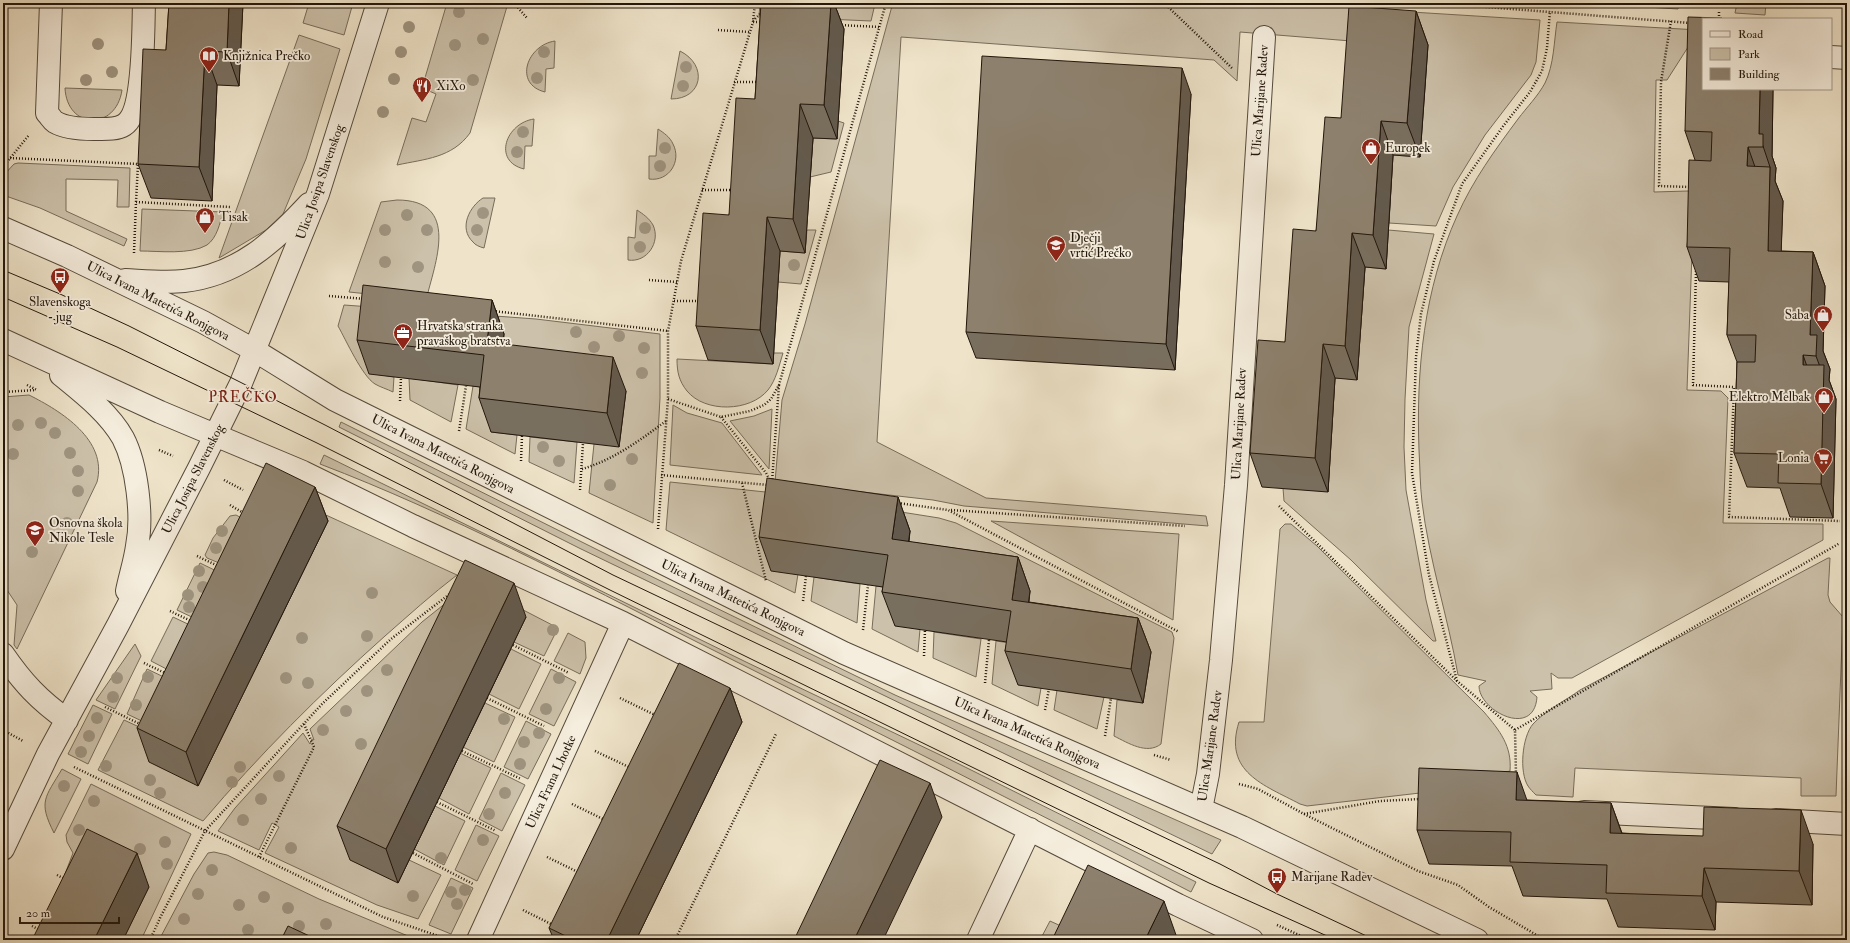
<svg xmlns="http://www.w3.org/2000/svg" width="1850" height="943" font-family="'IM FELL Double Pica',serif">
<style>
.green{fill:#ccc1aa;stroke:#776c5a}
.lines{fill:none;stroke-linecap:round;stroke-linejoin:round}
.minor-casing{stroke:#554a3b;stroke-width:24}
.path{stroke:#22160b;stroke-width:2.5;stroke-dasharray:1 2;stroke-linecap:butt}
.minor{stroke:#f5eddd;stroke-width:22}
.tram{stroke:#22160b;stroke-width:1}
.tree{fill:#9f9480}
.wall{fill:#796f5f;stroke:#22160b}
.shaded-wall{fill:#635a4d;stroke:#22160b}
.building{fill:#8d816e;stroke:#22160b}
.labels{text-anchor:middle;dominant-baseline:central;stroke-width:3.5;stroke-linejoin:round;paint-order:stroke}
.poi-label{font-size:13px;fill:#22160b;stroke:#f5eddd;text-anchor:start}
.street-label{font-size:13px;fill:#22160b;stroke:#f5eddd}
.quarter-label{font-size:15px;letter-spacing:1px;fill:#7a1f14;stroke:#f5eddd}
</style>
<rect width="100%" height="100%" fill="#efe4ca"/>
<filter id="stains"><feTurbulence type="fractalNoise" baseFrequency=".005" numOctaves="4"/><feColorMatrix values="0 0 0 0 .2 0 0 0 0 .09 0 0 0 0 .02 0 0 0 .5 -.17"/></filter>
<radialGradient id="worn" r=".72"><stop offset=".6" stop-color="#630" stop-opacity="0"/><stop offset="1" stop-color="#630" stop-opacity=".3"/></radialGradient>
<path class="green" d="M309,3H353L344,35L303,23Z
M447,3H508L470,133C452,158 425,159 397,165L412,118L426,122L436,94L422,88Z
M760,3H1353L1351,41L1240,32L1237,81L1214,60L901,37L877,442L986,498L1206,516L1208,526L964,506L933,500L775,482L782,400L805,324L892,6L875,4L871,21L759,16Z
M1585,3H1679L1678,9Z
M1758,3H1766L1765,15L1735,13L1736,8L1743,4Z
M1363,9L1540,20L1536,62L1531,75L1485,135L1453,187L1436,226L1389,223L1393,155L1420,157Z
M1557,22L1699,30L1667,80H1656V83L1654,192L1688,191L1694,198L1687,390L1721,391L1728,398L1723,523L1823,524V540L1572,678H1558L1551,673L1552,689L1530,691L1537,697C1534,739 1479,711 1479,686L1486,681L1458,675C1448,617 1429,560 1422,502C1420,485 1420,467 1419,450C1416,370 1424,289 1457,216C1473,180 1495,150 1518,119C1527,107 1538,96 1545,83C1554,65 1554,41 1557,22Z
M299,35L340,49L306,159L283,214L266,230L219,258Z
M555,41L554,68L546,69L545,92C513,84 527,45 555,41Z
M680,51C708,65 703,99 671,99Z
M65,88L122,90C116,131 67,130 65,88Z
M534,119L532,146H525L524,169C492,161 506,123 534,119Z
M838,121L844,123L831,172L810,177L813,138L836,139Z
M658,129C664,133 670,137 673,144C682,161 669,182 649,179V156H656Z
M18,163L130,168L129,207H117L118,180L66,179V211L127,239L124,246L40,208L3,195V176L14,164Z
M483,198H495L484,248C480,247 475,245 473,242C458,228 470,206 483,198Z
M397,200C461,200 435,263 426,300L349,292L381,202Z
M142,209L223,212C220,223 217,238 207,245C190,255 159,251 140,251Z
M637,210C643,214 649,218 653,225C661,242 647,263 628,260V237L635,238Z
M807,230H816L801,284L778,282L780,251L805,253Z
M1388,230L1434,234L1409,327L1405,399L1404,447L1406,490L1426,600L1436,641H1433L1351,560L1284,501L1283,488L1328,491L1335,378L1357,379L1365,267L1386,269Z
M344,305L536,319L660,334V398L653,523L589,493L594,444L626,391L369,373L394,377L393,392C387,389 380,387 375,384C362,376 346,340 338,326Z
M773,353H783C779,366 776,380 768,390C750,412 705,413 687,391C679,381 677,372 677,359L773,364Z
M409,378L458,385L451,422L410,400Z
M473,386L496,389L491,432L517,435L515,454L466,429Z
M29,395C61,411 108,440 97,482L17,649L14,645L17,605L3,584V397Z
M673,405L687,413L722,423L762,475L670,465Z
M772,409L769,469L730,421L754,416Z
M341,422L628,565L895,695L1221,840L1212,854L579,548L339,427Z
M530,437L577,442L574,483L529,462Z
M324,455L746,662L959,764L1196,882L1191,892C1028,808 863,725 699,643C574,580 451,514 320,464Z
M670,482L794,495L939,518L956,523L1172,632L1174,638L1161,744C1147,755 1128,743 1114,736L1117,700L1143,703L1024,634L1030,591L904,573L910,531L771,570L798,574L795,593L666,530Z
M280,494L457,575C432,594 409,615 385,636C320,694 259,755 203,821L98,770L124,720L161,737Z
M236,515L262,529L241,572L207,558L205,555L213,538L230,516Z
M991,521L1179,534L1173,620Z
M1285,524H1291L1317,546L1484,712C1500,731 1512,746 1510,771L1420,793L1307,806L1300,804C1264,785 1223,772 1239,722H1264L1280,529Z
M1828,558H1830L1828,595L1830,602L1843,617L1836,796H1801V778L1575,768L1573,797L1536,795C1533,792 1530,789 1528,786C1519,772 1522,737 1533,724C1546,710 1565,701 1580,690Z
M200,563L237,581L215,628L177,610Z
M814,577L860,584L857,623L811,601Z
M475,585L558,628L544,656L514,642L409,860L441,875L418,919L377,905L265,853L279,827L272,823L259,850L218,831L235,808L303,733L310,744L312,739L314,740L310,729L422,622L462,590Z
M876,586L900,589L920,629L918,652L872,629Z
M173,617L211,635L180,676L151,661Z
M934,632L981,639L976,677L933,658Z
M568,633L585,642L586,658L580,674L554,661Z
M996,641L1024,645L1041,688L1038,706L992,684Z
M135,644L141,656L115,709L96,700Z
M511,649L541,664L519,709L489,694Z
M147,669L185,687L163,731L127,714Z
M551,669L576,682L554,726L529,714Z
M1057,690L1104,697L1097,729L1054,710Z
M485,703L515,717L494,762L463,747Z
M93,705L112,714L88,764L68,754Z
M526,721L551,734L528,779L504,767Z
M460,753L491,768L469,814L439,798Z
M62,769L81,779L54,833C38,801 45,798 62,769Z
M501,773L525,785L502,831L479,819Z
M91,784L191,834L141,940H123L149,887L87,886L65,874L73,853L67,842L66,835Z
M435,806L465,821L444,865L414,849Z
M476,825L499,836L477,881L455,870Z
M214,852L227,855L319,899L408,936L406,940H159L194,874L208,853Z
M451,878L473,888L451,934L429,925Z
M1050,921L1074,932L1069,940H1040Z"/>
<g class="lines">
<defs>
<path id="minor" d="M51,3L47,113C50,116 52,120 55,122C65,128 83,129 94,129C104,129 116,130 124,125C145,113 143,27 144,3
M1831,57L1847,58
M3,228L67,256L203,322L254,350L335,400L844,653L1242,827L1477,940
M125,280C145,281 165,283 184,281C238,275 274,242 309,204
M3,340L160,412L303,472L413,526L623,623L1178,905L1252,940
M61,375C83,393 109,413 123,438C137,465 143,516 137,546C135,561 130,576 127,591
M3,654C23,683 39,700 67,720
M1201,809L1208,774L1221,660L1236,485L1264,37
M1584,812L1734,819
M1776,820L1847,824
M3,849L48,754L118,625L199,468L241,383L318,194L378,3
M478,940L623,623
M978,940L1030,829"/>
</defs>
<use href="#minor" class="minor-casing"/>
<path class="path" d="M514,3L527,18
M1164,3L1233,69
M1435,3L1690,23
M1357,10V3
M1719,19V11
M753,21L762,12
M1671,21L1661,82L1659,186L1690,187
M753,22H762
M839,25L880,27
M718,30L749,32
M734,82H758
M10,158L138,164L136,202
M3,167L29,135
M702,190H734
M134,253L136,202L230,207
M1696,271L1693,385L1734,387L1729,517L1840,521
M649,280L677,282
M329,296L365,299
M674,301H699
M493,311L668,331
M27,385L37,390
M3,392L36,390
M668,399L721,417L750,411L764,405L771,399L779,385L886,3
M400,401L401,377
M721,417L766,473L770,481
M459,431L466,386
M159,450L173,456
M521,461L522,436
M582,469C613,460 639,441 666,421
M661,475L768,485
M224,480L243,490
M772,482L779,385
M742,483L766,581
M580,490L583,443
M898,503L948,510L1179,632
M230,505L245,514
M1279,506L1457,681L1515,730L1516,774
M951,510L1185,526
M658,529L668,399V331L681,261L753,22L755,3
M197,556L218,566
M803,601L806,576
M170,611L191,621
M863,630L868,585
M513,645L569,673
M924,656L925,630
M144,663L167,674
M1457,681L1429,575L1412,473L1416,357L1421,314L1434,261L1462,184L1504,125L1530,92L1542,71L1547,48L1550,11
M985,683L989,640
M487,698L544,726
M620,698L655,715
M105,707L142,725
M1045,710L1049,689
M3,730L23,741
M1515,730L1840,543
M1105,736L1111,698
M462,751L521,779
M595,751L631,768
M1154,755L1171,760
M74,767L383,917L450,940
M1239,784L1258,789L1304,814L1418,871L1458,885L1489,907L1545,940
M437,802L496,831
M572,804L605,820
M1304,814L1380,801L1420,799
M413,853L473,884
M259,857L314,747L304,724
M547,857L580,873
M57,875L65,879
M523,910L553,925
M1277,925L1310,940
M32,926L40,930
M150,940L160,918L205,831L322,704L391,639L451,593
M675,940L776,734"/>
<use href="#minor" class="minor"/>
<path class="tram" d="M3,270L60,294L129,326L325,425L613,575L1220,864L1277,894L1375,940
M3,297L117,347L317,443L610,590L1209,883L1336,940"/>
</g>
<g class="tree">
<circle cx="459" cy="12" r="6"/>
<circle cx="409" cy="27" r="6"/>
<circle cx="483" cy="39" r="6"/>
<circle cx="98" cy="44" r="6"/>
<circle cx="455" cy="45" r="6"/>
<circle cx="401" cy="52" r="6"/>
<circle cx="544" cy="52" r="6"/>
<circle cx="686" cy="67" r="6"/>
<circle cx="112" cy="72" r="6"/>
<circle cx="537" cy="78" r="6"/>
<circle cx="394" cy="79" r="6"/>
<circle cx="86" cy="80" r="6"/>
<circle cx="473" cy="80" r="6"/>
<circle cx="683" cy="86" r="6"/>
<circle cx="383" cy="112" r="6"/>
<circle cx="523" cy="132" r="6"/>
<circle cx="665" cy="148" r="6"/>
<circle cx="517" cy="152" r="6"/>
<circle cx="660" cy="166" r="6"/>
<circle cx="483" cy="213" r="6"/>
<circle cx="407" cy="215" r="6"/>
<circle cx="645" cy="228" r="6"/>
<circle cx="385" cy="230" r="6"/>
<circle cx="427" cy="230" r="6"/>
<circle cx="477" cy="230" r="6"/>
<circle cx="640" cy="247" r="6"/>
<circle cx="385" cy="262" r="6"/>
<circle cx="794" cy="265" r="6"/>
<circle cx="418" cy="267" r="6"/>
<circle cx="576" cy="332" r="6"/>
<circle cx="619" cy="336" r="6"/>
<circle cx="594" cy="347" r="6"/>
<circle cx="644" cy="348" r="6"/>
<circle cx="642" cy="373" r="6"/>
<circle cx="41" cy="423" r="6"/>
<circle cx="18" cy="425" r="6"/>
<circle cx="55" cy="433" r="6"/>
<circle cx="543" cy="447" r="6"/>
<circle cx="70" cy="453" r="6"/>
<circle cx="13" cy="454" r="6"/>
<circle cx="632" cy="459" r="6"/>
<circle cx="559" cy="461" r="6"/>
<circle cx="78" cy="471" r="6"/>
<circle cx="610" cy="485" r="6"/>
<circle cx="78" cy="491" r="6"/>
<circle cx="67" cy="523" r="6"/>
<circle cx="222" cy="531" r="6"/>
<circle cx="216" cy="548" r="6"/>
<circle cx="32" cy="552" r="6"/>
<circle cx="199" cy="571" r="6"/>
<circle cx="203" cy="587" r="6"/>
<circle cx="372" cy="593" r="6"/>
<circle cx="188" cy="595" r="6"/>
<circle cx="189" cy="607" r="6"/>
<circle cx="553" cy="630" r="6"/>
<circle cx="367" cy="636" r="6"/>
<circle cx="302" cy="638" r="6"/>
<circle cx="387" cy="670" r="6"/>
<circle cx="148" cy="677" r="6"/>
<circle cx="117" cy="678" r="6"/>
<circle cx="286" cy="678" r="6"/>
<circle cx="559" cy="678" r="6"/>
<circle cx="308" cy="683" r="6"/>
<circle cx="367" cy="691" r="6"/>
<circle cx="113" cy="697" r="6"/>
<circle cx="136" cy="705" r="6"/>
<circle cx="546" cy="709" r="6"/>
<circle cx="346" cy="711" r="6"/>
<circle cx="97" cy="718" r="6"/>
<circle cx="504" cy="719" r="6"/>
<circle cx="323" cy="730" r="6"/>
<circle cx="539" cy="733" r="6"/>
<circle cx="89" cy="736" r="6"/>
<circle cx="524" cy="742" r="6"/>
<circle cx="361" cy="744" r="6"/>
<circle cx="81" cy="752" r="6"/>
<circle cx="520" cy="764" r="6"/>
<circle cx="106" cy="766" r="6"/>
<circle cx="240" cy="767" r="6"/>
<circle cx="279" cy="776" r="6"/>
<circle cx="150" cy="780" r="6"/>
<circle cx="232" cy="782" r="6"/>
<circle cx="64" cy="786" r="6"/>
<circle cx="160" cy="793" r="6"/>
<circle cx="505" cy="793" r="6"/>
<circle cx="261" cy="799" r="6"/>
<circle cx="94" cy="801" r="6"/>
<circle cx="489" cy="814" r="6"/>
<circle cx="243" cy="820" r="6"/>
<circle cx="79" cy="830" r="6"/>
<circle cx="483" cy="840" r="6"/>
<circle cx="165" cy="842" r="6"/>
<circle cx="291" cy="848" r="6"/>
<circle cx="140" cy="849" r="6"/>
<circle cx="441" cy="858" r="6"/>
<circle cx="167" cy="864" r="6"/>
<circle cx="212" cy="870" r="6"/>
<circle cx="465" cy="890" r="6"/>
<circle cx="451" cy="892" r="6"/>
<circle cx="198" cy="894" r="6"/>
<circle cx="413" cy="896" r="6"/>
<circle cx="264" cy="897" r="6"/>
<circle cx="457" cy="904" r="6"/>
<circle cx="239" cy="905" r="6"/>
<circle cx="288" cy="908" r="6"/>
<circle cx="184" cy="919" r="6"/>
<circle cx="326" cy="924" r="6"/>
<circle cx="299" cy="926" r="6"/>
<circle cx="248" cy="930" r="6"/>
</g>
<path class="wall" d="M169,3H243L239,86L217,85L212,201L151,198L138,164L166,50Z
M761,3H834L844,29L837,139L813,138L805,253L780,251L773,364L708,360L696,326L729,215L755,99Z
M1416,11L1428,45L1420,157L1393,155L1386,269L1365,267L1357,380L1335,378L1328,492L1262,487L1250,453L1285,342L1316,231L1341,118Z
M1703,89H1773L1772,156L1776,168L1775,181L1783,201L1781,251L1813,252L1825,286L1823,351L1830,369L1829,380L1836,399L1833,518L1790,517L1780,488L1747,487L1734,453L1737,362L1727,335L1729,282L1699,281L1687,247L1695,160L1685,131Z
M1191,94L1175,370L976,358L966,332Z
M492,300L504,334L503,344L626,391L619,447L491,432L479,398L480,387L369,374L357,340Z
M315,487L328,521L198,786L149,762L137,728Z
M898,497L910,531L909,542L1018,557L1030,591L1029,602L1138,618L1151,652L1143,703L1018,685L1005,651L1007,642L895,626L882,592L883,587L771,571L759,537Z
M526,617L398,883L350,860L337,826Z
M730,688L742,722L636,940H554L549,928Z
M1527,800L1611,803L1622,833L1813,844L1812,905L1716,902L1715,930L1618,927L1607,899L1523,896L1512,866L1429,864L1417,830Z"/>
<path class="shaded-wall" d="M229,3H243L239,86L227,52Z
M831,3H834L844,29L837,139L824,105Z
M1416,11L1428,45L1420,157L1407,123Z
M205,51L217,85L212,201L199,167Z
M1182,68L1191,94L1175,370L1166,344Z
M1760,89H1773L1772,156L1776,168L1775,181L1783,201L1780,285L1768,251L1770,167L1759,134Z
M800,104L813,138L805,253L793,219Z
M1381,121L1393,155L1386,269L1373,235Z
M1748,147L1760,181L1747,166Z
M767,217L780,251L773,364L760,330Z
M1352,233L1365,267L1357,380L1345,346Z
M1813,252L1825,286L1823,351L1830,369L1829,380L1836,399L1833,518L1821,484L1823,375L1816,356L1810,335Z
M492,300L504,334L499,376L487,342Z
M1323,344L1335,378L1328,492L1315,458Z
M1803,355L1815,389L1803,365Z
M613,357L626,391L619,447L607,413Z
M315,487L328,521L198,786L186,752Z
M898,497L910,531L904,573L892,539Z
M1018,557L1030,591L1024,634L1012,600Z
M514,583L526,617L398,883L386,849Z
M1138,618L1151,652L1143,703L1131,669Z
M730,688L742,722L636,940H607Z
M1517,772L1529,806L1516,800Z
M930,783L942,817L883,940H854Z
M1611,803L1623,837L1610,833Z
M1801,810L1813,844L1812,905L1799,871Z
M137,853L149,887L123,940H94Z
M1704,868L1716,902L1715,930L1702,896Z
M1164,901L1176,935L1174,940H1145Z"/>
<path class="building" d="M169,3H229L227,52L205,51L199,167L138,164L143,49L166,50Z
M761,3H831L824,105L800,104L793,219L767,217L760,330L696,326L703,213L729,215L736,98L755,99Z
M1349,6L1416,11L1407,123L1381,121L1373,235L1352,233L1345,346L1323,344L1315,458L1250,453L1258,340L1285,342L1293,229L1316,231L1325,117L1341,118Z
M1688,17L1722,18V19H1703V89H1760L1759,134H1763V147H1748L1747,166L1770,167L1768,251L1813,252L1810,335H1817L1816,356L1803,355V365H1824L1821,484L1778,483L1779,454L1734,453L1737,362H1755L1756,335H1727L1730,248L1687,247L1689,160L1711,161L1712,132L1685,131Z
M982,56L1182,68L1166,344L966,332Z
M363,285L492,300L487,342L613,357L607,413L479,398L484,355L357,340Z
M266,463L315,487L186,752L137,728Z
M767,478L898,497L892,539L1018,557L1012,600L1138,618L1131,669L1005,651L1011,611L882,592L888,555L759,537Z
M465,560L514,583L386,849L337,826Z
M679,663L730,688L607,940H574L549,928Z
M880,760L930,783L854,940H794Z
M1419,768L1517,772L1516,800L1611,803L1610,833L1703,836L1704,807L1801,810L1799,871L1704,868L1702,896L1606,893L1607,865L1510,862L1511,832L1417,830Z
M87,829L137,853L94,940H32Z
M1088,865L1164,901L1145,940H1052Z
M288,926L318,940H281Z"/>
<defs>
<symbol id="library-pin" viewBox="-11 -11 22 30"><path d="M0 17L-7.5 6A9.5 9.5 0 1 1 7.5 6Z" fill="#8f2418" stroke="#f5eddd"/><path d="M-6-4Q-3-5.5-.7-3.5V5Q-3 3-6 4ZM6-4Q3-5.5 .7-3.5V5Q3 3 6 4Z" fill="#fff"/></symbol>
<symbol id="restaurant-pin" viewBox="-11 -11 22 30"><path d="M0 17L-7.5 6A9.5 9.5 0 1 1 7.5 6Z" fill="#8f2418" stroke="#f5eddd"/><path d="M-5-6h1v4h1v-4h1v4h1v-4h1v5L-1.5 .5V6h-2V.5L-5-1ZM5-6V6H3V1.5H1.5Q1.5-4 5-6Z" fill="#fff"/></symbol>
<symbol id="shop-pin" viewBox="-11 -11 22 30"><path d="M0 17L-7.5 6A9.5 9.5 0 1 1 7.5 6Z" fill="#8f2418" stroke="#f5eddd"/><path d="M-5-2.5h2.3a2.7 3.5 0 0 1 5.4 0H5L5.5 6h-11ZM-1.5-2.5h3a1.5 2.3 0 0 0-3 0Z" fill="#fff"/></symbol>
<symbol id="school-pin" viewBox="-11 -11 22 30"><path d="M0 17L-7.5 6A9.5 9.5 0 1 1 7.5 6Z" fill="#8f2418" stroke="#f5eddd"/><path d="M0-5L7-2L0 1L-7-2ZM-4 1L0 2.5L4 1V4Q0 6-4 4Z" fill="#fff"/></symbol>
<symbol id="bus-pin" viewBox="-11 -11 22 30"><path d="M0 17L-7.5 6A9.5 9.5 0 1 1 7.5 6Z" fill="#8f2418" stroke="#f5eddd"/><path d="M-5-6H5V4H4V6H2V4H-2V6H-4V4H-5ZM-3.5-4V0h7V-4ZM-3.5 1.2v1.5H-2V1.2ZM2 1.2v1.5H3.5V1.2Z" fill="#fff"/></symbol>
<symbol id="office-pin" viewBox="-11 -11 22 30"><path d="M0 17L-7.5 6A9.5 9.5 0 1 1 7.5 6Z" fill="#8f2418" stroke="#f5eddd"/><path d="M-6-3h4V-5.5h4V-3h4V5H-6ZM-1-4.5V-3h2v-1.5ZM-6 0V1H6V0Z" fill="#fff"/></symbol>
<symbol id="supermarket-pin" viewBox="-11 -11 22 30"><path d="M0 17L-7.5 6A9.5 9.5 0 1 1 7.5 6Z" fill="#8f2418" stroke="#f5eddd"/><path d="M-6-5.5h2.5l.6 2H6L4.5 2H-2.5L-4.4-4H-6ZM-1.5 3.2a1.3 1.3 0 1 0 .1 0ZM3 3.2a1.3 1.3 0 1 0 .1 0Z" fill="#fff"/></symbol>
</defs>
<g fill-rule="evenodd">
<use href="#library-pin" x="198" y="45" width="22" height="30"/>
<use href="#restaurant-pin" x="411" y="75" width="22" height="30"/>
<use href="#shop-pin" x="1360" y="137" width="22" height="30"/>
<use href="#shop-pin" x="194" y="206" width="22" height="30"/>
<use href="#school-pin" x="1045" y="234" width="22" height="30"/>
<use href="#bus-pin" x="49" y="266" width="22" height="30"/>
<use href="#shop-pin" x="1812" y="304" width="22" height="30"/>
<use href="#office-pin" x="392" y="322" width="22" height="30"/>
<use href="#shop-pin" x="1813" y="386" width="22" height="30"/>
<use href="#supermarket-pin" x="1812" y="447" width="22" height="30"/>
<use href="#school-pin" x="24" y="519" width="22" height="30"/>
<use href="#bus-pin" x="1266" y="866" width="22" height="30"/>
</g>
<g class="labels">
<g class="poi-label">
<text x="223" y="56">Knjižnica Prečko</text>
<text x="436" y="86">XiXo</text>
<text x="1385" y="148">Europek</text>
<text x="219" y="217">Tisak</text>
<text x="1070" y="238">Dječji<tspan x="1070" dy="15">vrtić Prečko</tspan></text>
<text x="60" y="302" text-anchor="middle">Slavenskoga<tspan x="60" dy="15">- jug</tspan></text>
<text x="1809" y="315" text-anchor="end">Saba</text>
<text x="417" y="326">Hrvatska stranka<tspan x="417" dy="15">pravaškog bratstva</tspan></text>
<text x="1810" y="397" text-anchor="end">Elektro Melbak</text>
<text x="1809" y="458" text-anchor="end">Lonia</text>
<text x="49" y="523">Osnovna škola<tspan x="49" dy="15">Nikole Tesle</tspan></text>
<text x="1291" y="877">Marijane Radev</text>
</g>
<g class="street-label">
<text transform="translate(1260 101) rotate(-86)">Ulica Marijane Radev</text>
<text transform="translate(320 182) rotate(-71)">Ulica Josipa Slavenskog</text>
<text transform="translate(158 301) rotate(27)">Ulica Ivana Matetića Ronjgova</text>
<text transform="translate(1239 424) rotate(-87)">Ulica Marijane Radev</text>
<text transform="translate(443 454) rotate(27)">Ulica Ivana Matetića Ronjgova</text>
<text transform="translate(193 479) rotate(-63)">Ulica Josipa Slavenskog</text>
<text transform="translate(733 598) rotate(26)">Ulica Ivana Matetića Ronjgova</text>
<text transform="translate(1027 733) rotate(24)">Ulica Ivana Matetića Ronjgova</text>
<text transform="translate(1210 746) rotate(-82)">Ulica Marijane Radev</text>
<text transform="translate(551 782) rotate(-65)">Ulica Frana Lhotke</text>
</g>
<g class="quarter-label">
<text x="243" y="397">PREČKO</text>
</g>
</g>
<rect width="1850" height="943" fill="none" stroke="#efe4ca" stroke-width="16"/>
<rect x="4" y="4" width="1842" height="935" fill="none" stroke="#22160b" stroke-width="2"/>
<rect x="8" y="8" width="1834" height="927" fill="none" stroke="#22160b"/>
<rect x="1702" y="18" width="130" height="72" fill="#f5eddd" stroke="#a19789"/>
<rect x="1710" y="31" width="20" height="6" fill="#f5eddd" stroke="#a19789"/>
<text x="1738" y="38" font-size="12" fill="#22160b">Road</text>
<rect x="1710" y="48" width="20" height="12" fill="#ccc1aa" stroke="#a19789"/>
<text x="1738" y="58" font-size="12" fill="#22160b">Park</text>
<rect x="1710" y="68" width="20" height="12" fill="#8d816e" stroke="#a19789"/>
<text x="1738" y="78" font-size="12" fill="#22160b">Building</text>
<path d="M20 917v6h99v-6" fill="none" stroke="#22160b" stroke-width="2"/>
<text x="26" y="917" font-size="12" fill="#22160b" stroke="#f5eddd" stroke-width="3" paint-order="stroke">20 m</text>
<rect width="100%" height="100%" filter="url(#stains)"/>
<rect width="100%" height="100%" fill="url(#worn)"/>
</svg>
